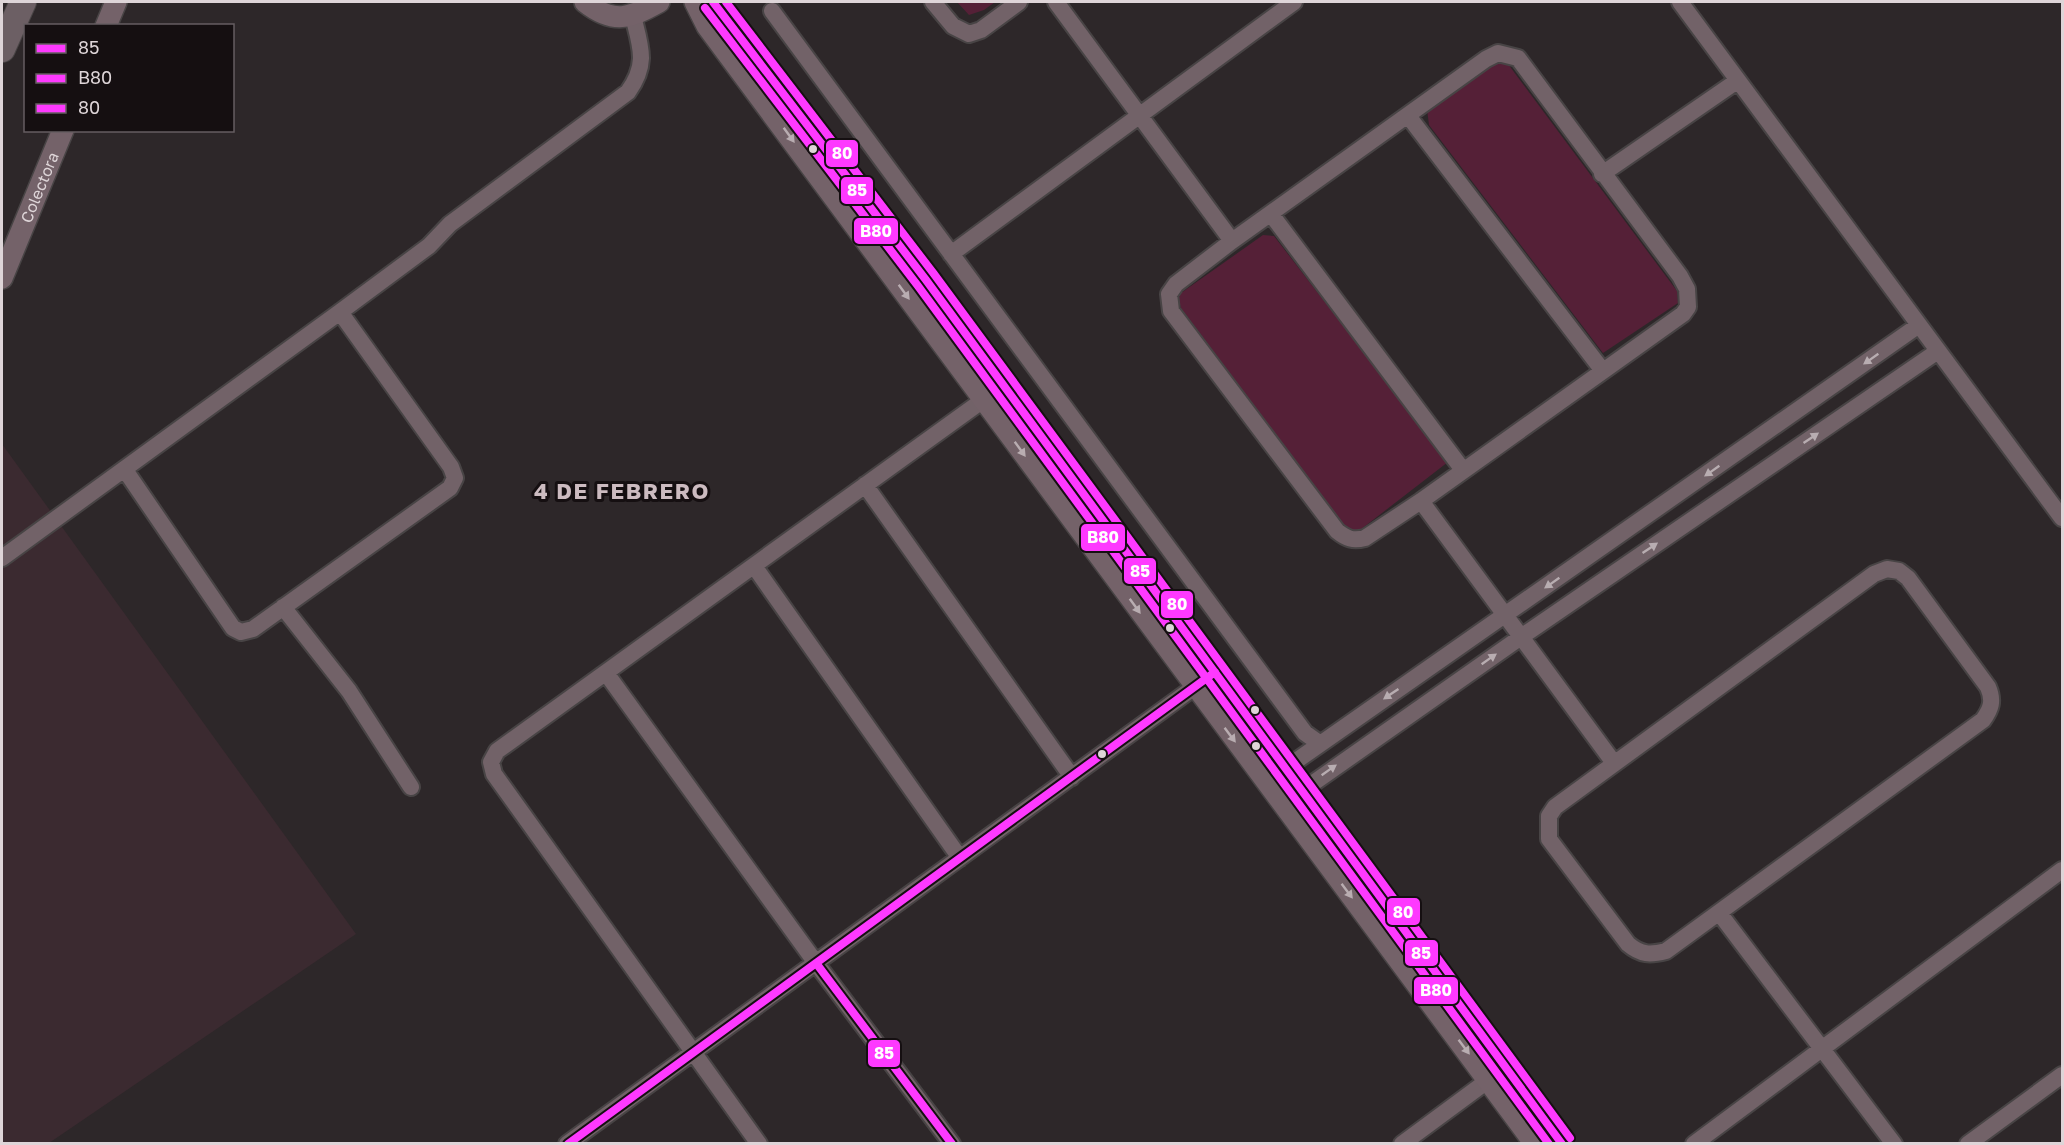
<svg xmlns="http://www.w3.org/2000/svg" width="2064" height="1145" font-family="'Golos Text',sans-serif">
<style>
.built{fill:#3b2a30}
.green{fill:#552037}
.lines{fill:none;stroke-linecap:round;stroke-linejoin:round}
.minor-casing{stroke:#484445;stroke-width:20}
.major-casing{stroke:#484445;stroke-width:24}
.highway-casing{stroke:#484445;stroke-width:28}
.minor{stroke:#726268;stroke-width:16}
.major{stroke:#746269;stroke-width:21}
.highway{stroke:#6c5f64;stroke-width:26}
.bus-1-casing{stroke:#150f11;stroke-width:12}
.bus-2-casing{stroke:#150f11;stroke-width:12}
.bus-3-casing{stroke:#150f11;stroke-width:12}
.bus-1{stroke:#fe39ff;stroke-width:8}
.bus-2{stroke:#fe39ff;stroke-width:8}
.bus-3{stroke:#fe39ff;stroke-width:8}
.oneway{fill:#b9adb1}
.oneway2{fill:#b8adb1}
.bus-dot{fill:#ded5d8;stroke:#150f11;stroke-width:2}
.labels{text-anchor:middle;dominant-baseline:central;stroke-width:6;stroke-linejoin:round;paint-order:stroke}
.street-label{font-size:16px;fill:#ded5d8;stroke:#150f11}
.district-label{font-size:22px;font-weight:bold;letter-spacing:1.5px;fill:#ccbbc0;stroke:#150f11}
.line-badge{stroke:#150f11;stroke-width:2}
.badge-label{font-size:16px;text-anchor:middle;font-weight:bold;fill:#fff}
</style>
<rect width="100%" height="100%" fill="#2d2729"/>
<path class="built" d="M2,444L356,934L49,1143H2Z"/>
<path class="green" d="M957,2H995L984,10L969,15Z
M1493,64H1508L1677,291L1678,303L1603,353L1429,125L1427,109Z
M1263,235L1274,236L1448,462L1360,530L1351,531L1344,526L1181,308L1178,299L1181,293Z"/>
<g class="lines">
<defs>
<path id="minor" d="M933,2L953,26L969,34L981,30L1019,2
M1056,2L1232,241
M1680,2L2062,518
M772,11L1305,733L1319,743
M1498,53L1518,58L1680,276L1687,289L1688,307L1683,314L1421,501L1365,538C1353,541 1347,539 1337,531L1171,311L1169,294L1176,284L1232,241L1486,59Z
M1409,117L1603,371
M1602,174L1737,81
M1271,214L1463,470
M951,254L1294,2
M125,470L233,628L241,632L253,629L450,488L455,478L451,467L340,312
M865,485L1072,777
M1421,501L1614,763
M2,558L340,312L429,246L450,224L628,92C648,64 641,48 633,16
M754,566L960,858
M1887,569L1899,571L1908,578L1988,687C1994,701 1991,709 1983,720L1666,951C1650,955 1641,955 1628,944L1549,839V816L1555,807L1874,574Z
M283,607L349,691L411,787
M606,673L816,963L952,1144
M1276,775L1919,325
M1282,805L1521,637L1938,351
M1720,914L1894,1144
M567,1144L1215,672
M759,1144L494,774L491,762L497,751L1004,385
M1402,1144L1498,1073
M1694,1144L2062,870
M1968,1144L2062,1075"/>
<g id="major">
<path d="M585,2C614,25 630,18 659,2"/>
<path d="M695,2L707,26L1535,1144"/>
<path d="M713,2L926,280L1562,1144"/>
<path d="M106,26L116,2"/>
<path id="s1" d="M2,278L63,130"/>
</g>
<path id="highway" d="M2,49L23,2"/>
</defs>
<use href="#minor" class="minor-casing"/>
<use href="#major" class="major-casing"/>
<use href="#highway" class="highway-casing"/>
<use href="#minor" class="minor"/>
<use href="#major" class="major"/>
<use href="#highway" class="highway"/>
<defs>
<path id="bus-1" d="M713,2L926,280L1562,1144
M816,963L952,1144
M568,1144L1215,672"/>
<path id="bus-2" d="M705,8L918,286L1549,1144"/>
<path id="bus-3" d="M726,2L934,274L1570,1138"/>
</defs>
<use href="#bus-1" class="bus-1-casing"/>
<use href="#bus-2" class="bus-2-casing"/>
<use href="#bus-3" class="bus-3-casing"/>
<use href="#bus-1" class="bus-1"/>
<use href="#bus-2" class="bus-2"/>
<use href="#bus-3" class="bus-3"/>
</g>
<defs><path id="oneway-solid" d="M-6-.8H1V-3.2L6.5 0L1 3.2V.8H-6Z" transform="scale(1.5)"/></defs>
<g class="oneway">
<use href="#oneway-solid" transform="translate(789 135) rotate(54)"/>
<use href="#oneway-solid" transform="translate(904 292) rotate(54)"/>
<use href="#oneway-solid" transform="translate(1020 449) rotate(54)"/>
<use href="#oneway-solid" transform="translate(1135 606) rotate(54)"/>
<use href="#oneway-solid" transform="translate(1230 735) rotate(53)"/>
<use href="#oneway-solid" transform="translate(1347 891) rotate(53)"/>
<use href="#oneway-solid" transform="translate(1464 1047) rotate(53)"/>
</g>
<g class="oneway2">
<use href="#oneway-solid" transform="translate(1871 359) rotate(145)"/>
<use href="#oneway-solid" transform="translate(1811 438) rotate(-34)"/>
<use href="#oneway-solid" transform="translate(1712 471) rotate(145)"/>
<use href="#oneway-solid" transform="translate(1650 548) rotate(-34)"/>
<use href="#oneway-solid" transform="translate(1552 583) rotate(145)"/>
<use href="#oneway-solid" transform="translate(1489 659) rotate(-35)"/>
<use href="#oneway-solid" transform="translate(1391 694) rotate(146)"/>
<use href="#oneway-solid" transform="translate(1329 770) rotate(-35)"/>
</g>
<g class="bus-dot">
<circle cx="813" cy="149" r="5"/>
<circle cx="1170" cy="628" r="5"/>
<circle cx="1255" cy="710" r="5"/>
<circle cx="1256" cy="746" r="5"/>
<circle cx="1102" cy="754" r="5"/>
</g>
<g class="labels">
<g class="street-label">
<text stroke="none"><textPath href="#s1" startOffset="98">Colectora</textPath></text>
</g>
<g class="district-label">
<text x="622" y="490">4 DE FEBRERO</text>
</g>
</g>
<g class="line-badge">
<rect x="825" y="139" width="34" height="29" rx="6" fill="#fe39ff"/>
<rect x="840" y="176" width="34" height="29" rx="6" fill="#fe39ff"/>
<rect x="853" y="217" width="46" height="28" rx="6" fill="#fe39ff"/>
<rect x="1080" y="523" width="46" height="29" rx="6" fill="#fe39ff"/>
<rect x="1123" y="557" width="34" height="28" rx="6" fill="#fe39ff"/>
<rect x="1160" y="590" width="34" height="29" rx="6" fill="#fe39ff"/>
<rect x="1386" y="897" width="35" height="29" rx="6" fill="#fe39ff"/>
<rect x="1404" y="939" width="35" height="28" rx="6" fill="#fe39ff"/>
<rect x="1413" y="976" width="46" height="29" rx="6" fill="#fe39ff"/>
<rect x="867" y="1039" width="34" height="29" rx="6" fill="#fe39ff"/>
</g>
<g class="badge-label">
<text x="842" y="159">80</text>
<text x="857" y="196">85</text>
<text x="876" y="237">B80</text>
<text x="1103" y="543">B80</text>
<text x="1140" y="577">85</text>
<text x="1177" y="610">80</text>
<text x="1403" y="918">80</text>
<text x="1421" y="959">85</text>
<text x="1436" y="996">B80</text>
<text x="884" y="1059">85</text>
</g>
<rect width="2064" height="1145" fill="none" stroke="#ded5d8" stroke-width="6"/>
<rect x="24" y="24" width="210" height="108" fill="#150f11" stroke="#655e61" stroke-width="1.5"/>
<rect x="36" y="44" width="30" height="9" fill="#fe39ff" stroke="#655e61" stroke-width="1.5"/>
<text x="78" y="54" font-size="18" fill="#ded5d8">85</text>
<rect x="36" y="74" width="30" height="9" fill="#fe39ff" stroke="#655e61" stroke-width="1.5"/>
<text x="78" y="84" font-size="18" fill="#ded5d8">B80</text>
<rect x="36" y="104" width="30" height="9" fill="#fe39ff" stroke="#655e61" stroke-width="1.5"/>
<text x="78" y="114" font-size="18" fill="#ded5d8">80</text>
</svg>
